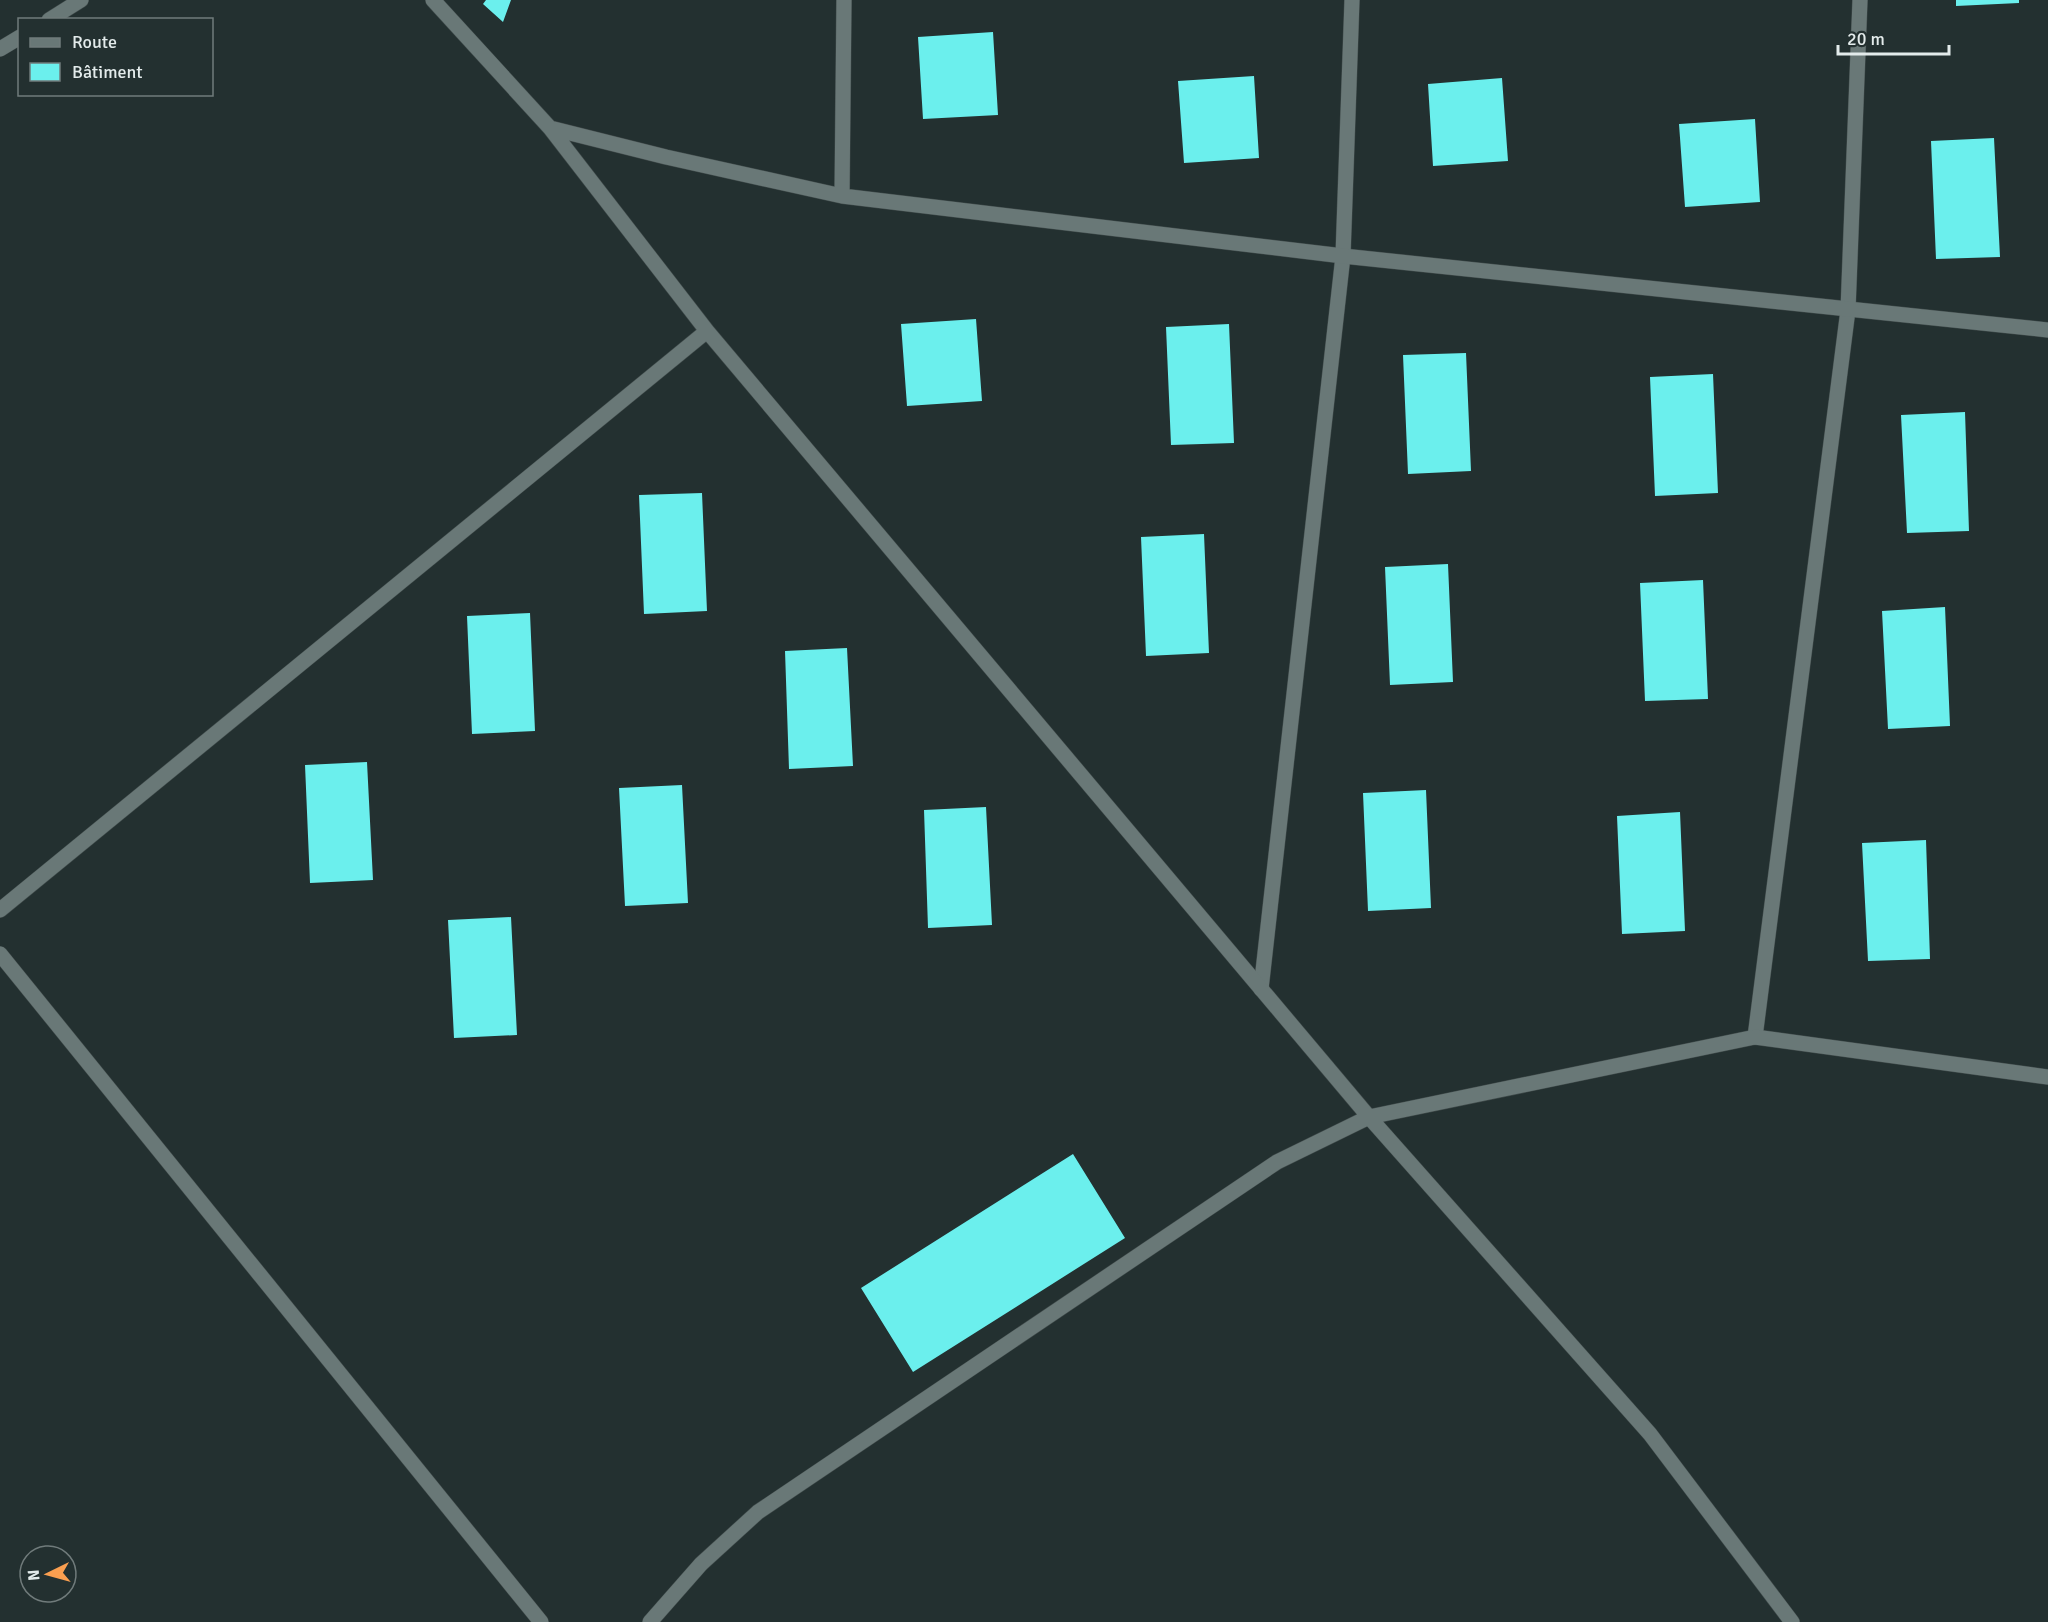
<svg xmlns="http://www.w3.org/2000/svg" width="2048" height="1622" font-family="Signika,sans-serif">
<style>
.building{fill:#6befed}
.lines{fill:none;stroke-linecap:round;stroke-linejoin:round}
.service-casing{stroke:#404b4b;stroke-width:16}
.minor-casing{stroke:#404b4b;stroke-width:16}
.service{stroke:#697877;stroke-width:15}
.minor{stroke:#697877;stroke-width:15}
</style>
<rect width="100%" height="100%" fill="#233030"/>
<path class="building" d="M486,0H511L503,22L483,4Z
M1956,0H2019V3L1956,6Z
M993,32L998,115L923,119L918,37Z
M1254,76L1259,158L1184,163L1178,81Z
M1502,78L1508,161L1433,166L1428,84Z
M1755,119L1760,202L1685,207L1679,124Z
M1994,138L2000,257L1936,259L1931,141Z
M976,319L982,401L907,406L901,324Z
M1229,324L1234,443L1171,445L1166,327Z
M1466,353L1471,471L1408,474L1403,355Z
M1713,374L1718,493L1655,496L1650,377Z
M1965,412L1969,531L1907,533L1901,415Z
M702,493L707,611L644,614L639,495Z
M1204,534L1209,653L1146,656L1141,537Z
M1448,564L1453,682L1390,685L1385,567Z
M1703,580L1708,699L1645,701L1640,583Z
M1945,607L1950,726L1888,729L1882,611Z
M530,613L535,731L472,734L467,616Z
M847,648L853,766L789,769L785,651Z
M367,762L373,880L310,883L305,765Z
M682,785L688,903L625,906L619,788Z
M1426,790L1431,908L1368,911L1363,793Z
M986,807L992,925L928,928L924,810Z
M1680,812L1685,931L1622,934L1617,816Z
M1926,840L1930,959L1868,961L1862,843Z
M511,917L517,1035L454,1038L448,920Z
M1073,1154L1125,1238L913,1372L861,1288Z"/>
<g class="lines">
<defs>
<path id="service" d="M1261,989L1343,256L1352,0
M1755,1037L1848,310L1860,0"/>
<path id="minor" d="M433,0L550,128L666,157L842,196L1343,256L2048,330
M49,20L81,0
M0,49L20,37
M550,128L707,331L1369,1117L1650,1434L1792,1622
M842,196L844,0
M0,910L707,331
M0,954L541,1622
M650,1622L701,1564L758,1512L1277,1162L1369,1117L1755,1037L2048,1077"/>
</defs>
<use href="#service" class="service-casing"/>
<use href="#minor" class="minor-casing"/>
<use href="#service" class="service"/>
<use href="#minor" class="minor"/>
</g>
<rect x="18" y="18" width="195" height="78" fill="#233030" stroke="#707b7b" stroke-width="1.5"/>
<rect x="30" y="38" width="30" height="9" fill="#697877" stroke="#707b7b" stroke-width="1.5"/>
<text x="72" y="48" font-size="18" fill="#e3ebeb">Route</text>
<rect x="30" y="63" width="30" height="18" fill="#6befed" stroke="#707b7b" stroke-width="1.5"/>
<text x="72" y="78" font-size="18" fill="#e3ebeb">Bâtiment</text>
<g transform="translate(48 1574) rotate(265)"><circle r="28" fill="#233030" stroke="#707b7b" stroke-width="1.5"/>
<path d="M0-4.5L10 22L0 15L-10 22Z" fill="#fa9f50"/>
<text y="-9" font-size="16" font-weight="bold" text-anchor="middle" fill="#e3ebeb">N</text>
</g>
<path d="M1838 45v9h111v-9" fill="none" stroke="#e3ebeb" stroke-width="3"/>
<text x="1847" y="45" font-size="18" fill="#e3ebeb" stroke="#233030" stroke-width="4.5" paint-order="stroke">20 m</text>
</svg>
